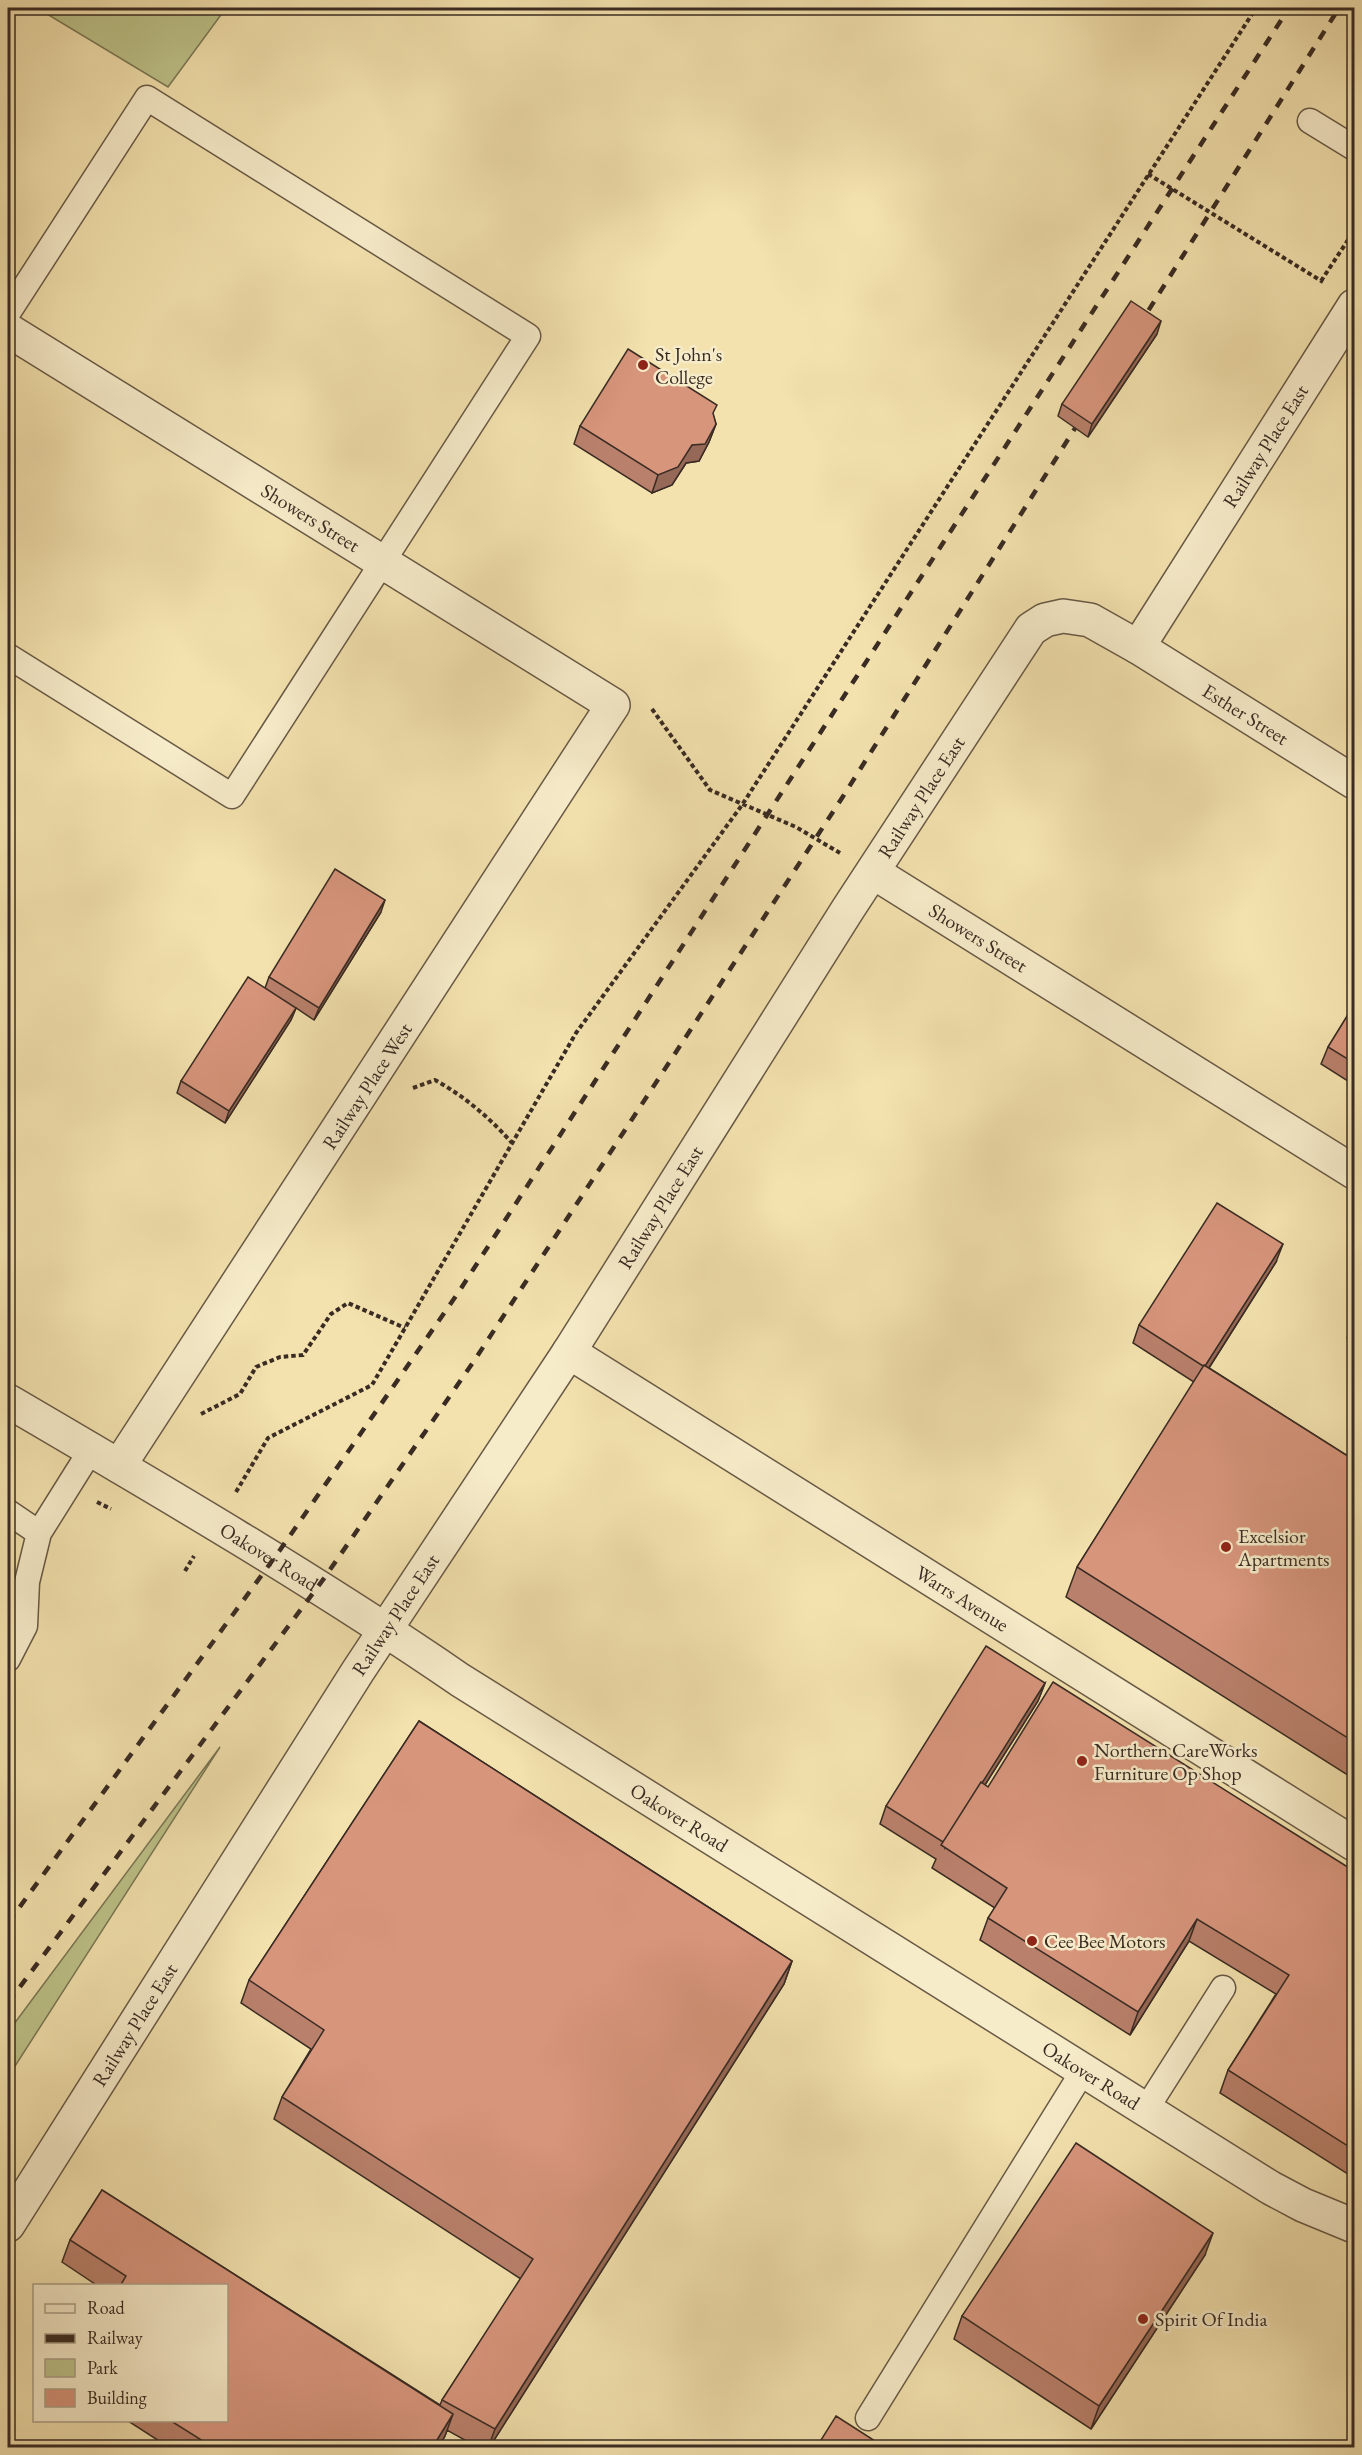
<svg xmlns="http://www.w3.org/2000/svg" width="1362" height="2455" font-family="'EB Garamond',serif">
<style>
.green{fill:#bdc389;stroke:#7b7756;stroke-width:1.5}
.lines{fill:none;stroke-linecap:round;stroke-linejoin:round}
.lane-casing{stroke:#685946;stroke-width:27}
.street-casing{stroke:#685946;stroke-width:36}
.path{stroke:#392b23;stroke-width:4;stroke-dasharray:4.5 3;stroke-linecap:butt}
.lane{stroke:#f7ecca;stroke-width:24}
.street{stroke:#f7ecca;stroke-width:33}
.rail{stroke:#392b23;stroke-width:4.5;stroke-dasharray:10 10;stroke-linecap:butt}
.wall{fill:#b9806b;stroke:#392b23;stroke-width:1.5}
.shaded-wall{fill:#966857;stroke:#392b23;stroke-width:1.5}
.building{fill:#d7957c;stroke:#392b23;stroke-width:1.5}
.poi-dot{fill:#8f2418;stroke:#f7ecca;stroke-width:2}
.labels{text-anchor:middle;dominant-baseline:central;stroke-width:5;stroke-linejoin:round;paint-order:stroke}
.poi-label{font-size:20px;fill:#392b23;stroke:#f7ecca;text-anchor:start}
.street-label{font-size:20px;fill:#392b23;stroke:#f7ecca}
</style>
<rect width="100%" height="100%" fill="#f3e2ae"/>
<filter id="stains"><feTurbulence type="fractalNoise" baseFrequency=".00333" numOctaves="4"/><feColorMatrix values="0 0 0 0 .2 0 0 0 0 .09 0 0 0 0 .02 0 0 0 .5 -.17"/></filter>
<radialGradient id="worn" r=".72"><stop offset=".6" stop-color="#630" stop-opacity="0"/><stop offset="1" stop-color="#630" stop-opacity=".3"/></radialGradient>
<path class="green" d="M37,8H226L168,87Z
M220,1747L8,2077V2032Z"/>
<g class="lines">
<defs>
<path id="lane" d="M1310,121L1354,148
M8,313L147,98L528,336L232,796L8,656
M8,1512L39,1533L27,1582L25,1626L8,1659
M39,1533L91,1450
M1145,2111L1223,1988
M868,2418L1083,2071"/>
<g id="street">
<path id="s1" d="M8,330L613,705L119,1466"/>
<path id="s2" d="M1138,647L1354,306"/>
<path id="s3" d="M873,872L1354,1172"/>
<path id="s4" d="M569,1352L1354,1844"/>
<path id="s5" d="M8,1401C160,1490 314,1580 460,1680L1271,2188L1303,2205L1354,2226"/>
<path id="s6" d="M8,2225L358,1671L569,1352L848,909L1031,629L1045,620L1063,616L1090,620L1138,647L1354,782"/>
</g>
</defs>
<use href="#lane" class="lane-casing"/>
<use href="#street" class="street-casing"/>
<path class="path" d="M1148,174L1323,282
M1321,281L1354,231
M652,709L710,790L796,827L840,853
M413,1088L435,1080C464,1096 490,1118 512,1143
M201,1414L240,1394L256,1367L280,1357L303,1355L331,1314L348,1303L405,1328
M236,1492L268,1438L372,1385L576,1033L742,805L1256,8
M97,1502L111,1509
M185,1571L194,1556"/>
<use href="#lane" class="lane"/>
<use href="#street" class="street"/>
<path class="rail" d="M1138,327L1339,8
M8,1923L280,1550L458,1293L1289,8
M8,2003L325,1577L474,1361L842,798L1084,414"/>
</g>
<path class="wall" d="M1157,334L1088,437L1058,416L1062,404Z
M713,415L716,424L709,442L699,461L686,463L672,485L652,493L574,444L580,426Z
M381,912L314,1020L296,1008L291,1020L225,1123L177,1093L181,1081L265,988L269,977Z
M1354,1005V1085L1321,1064L1328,1047Z
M1276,1262L1209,1368L1354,1460V1779L1066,1597L1077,1567L1194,1382L1133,1343L1139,1325Z
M1354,1321V1343L1347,1338L1351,1326Z
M1045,1683L1038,1701L985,1785L988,1787L1354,1871V2178L1220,2093L1228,2070L1276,1994L1189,1941L1130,2035L980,1940L988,1918L995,1908L932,1868L936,1859L880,1824L886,1806Z
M419,1721L792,1961L784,1984L489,2448H479L447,2430L445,2436L438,2448H170L128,2421H226V2286H98L62,2262L70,2240L102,2190L440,2405L442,2400L521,2279L274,2119L282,2097L311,2049L241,2003L249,1980Z
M1205,2255L1091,2429L954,2339L962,2316Z"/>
<path class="shaded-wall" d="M1161,321L1157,334L1088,437L1092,424Z
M716,424L709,442L699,461L686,463L672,485L652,493L658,475Z
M385,900L381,912L314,1020L319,1008Z
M296,1008L291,1020L225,1123L229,1111Z
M1283,1244L1276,1262L1198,1385L1204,1367Z
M1045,1683L1038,1701L945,1848L944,1842Z
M1197,1919L1189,1941L1130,2035L1138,2012Z
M792,1961L784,1984L489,2448H488L495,2429Z
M1213,2233L1205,2255L1091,2429L1099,2406Z
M453,2414L445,2436L438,2448H432Z"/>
<path class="building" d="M1131,301L1161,321L1092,424L1062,404Z
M628,349L717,405L713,413L716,424L705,444L692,445L678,467L658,475L580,426Z
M335,869L385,900L319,1008L269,977Z
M248,977L296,1008L229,1111L181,1081Z
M1354,1005V1063L1328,1047Z
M1217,1203L1283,1244L1205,1366L1204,1365L1203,1366L1139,1325Z
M1204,1365L1354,1460V1742L1077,1567Z
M986,1646L1045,1683L982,1783L981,1782L943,1842L886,1806Z
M1053,1682L1354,1871V2150L1228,2070L1289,1975L1197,1919L1138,2012L988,1918L1007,1888L941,1845L981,1782L988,1787Z
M419,1721L792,1961L495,2429L442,2400L533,2259L282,2097L324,2030L249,1980Z
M1076,2143L1213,2233L1099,2406L962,2316Z
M102,2190L453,2414L432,2448H214L171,2421H226V2286H120L126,2276L70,2240Z
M836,2416L886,2448H816Z"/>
<g class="poi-dot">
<circle cx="643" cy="365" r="6"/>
<circle cx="1226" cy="1547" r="6"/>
<circle cx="1082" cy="1761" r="6"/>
<circle cx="1032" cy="1941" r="6"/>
<circle cx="1143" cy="2319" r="6"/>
</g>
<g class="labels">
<g class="poi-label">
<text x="655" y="354">St John's<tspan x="655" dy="23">College</tspan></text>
<text x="1238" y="1536">Excelsior<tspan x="1238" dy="23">Apartments</tspan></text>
<text x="1094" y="1750">Northern CareWorks<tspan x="1094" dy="23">Furniture Op Shop</tspan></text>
<text x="1044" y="1941">Cee Bee Motors</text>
<text x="1155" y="2319">Spirit Of India</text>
</g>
<g class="street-label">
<text stroke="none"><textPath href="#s2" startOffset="238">Railway Place East</textPath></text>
<text stroke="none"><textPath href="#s1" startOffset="356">Showers Street</textPath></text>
<text stroke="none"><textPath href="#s6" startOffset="2140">Esther Street</textPath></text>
<text stroke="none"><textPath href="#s6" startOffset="1695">Railway Place East</textPath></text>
<text stroke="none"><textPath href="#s3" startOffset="124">Showers Street</textPath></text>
<text transform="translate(367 1086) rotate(-57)">Railway Place West</text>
<text stroke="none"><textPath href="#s6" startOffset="1209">Railway Place East</textPath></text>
<text stroke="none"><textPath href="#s5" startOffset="304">Oakover Road</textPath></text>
<text stroke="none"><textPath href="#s4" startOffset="464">Warrs Avenue</textPath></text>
<text stroke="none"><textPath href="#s6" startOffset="723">Railway Place East</textPath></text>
<text stroke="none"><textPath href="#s5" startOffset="790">Oakover Road</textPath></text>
<text stroke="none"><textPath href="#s6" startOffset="237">Railway Place East</textPath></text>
<text stroke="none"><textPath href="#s5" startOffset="1276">Oakover Road</textPath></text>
</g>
</g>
<rect width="1362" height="2455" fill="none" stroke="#f3e2ae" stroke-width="30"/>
<rect x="9" y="9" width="1344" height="2437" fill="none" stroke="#392b23" stroke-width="3"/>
<rect x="15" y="15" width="1332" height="2425" fill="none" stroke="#392b23" stroke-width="1.5"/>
<rect x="33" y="2284" width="195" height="138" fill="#f7ecca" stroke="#ab9f87" stroke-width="1.5"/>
<rect x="45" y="2304" width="30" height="9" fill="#f7ecca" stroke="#ab9f87" stroke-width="1.5"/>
<text x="87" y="2314" font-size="18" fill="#392b23">Road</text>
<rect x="45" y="2334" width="30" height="9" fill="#392b23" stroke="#ab9f87" stroke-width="1.5"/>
<text x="87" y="2344" font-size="18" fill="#392b23">Railway</text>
<rect x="45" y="2359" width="30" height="18" fill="#bdc389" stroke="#ab9f87" stroke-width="1.5"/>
<text x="87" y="2374" font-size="18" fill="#392b23">Park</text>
<rect x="45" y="2389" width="30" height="18" fill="#d7957c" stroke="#ab9f87" stroke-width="1.5"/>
<text x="87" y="2404" font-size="18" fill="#392b23">Building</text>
<rect width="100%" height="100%" filter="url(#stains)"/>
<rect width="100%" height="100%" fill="url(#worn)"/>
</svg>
